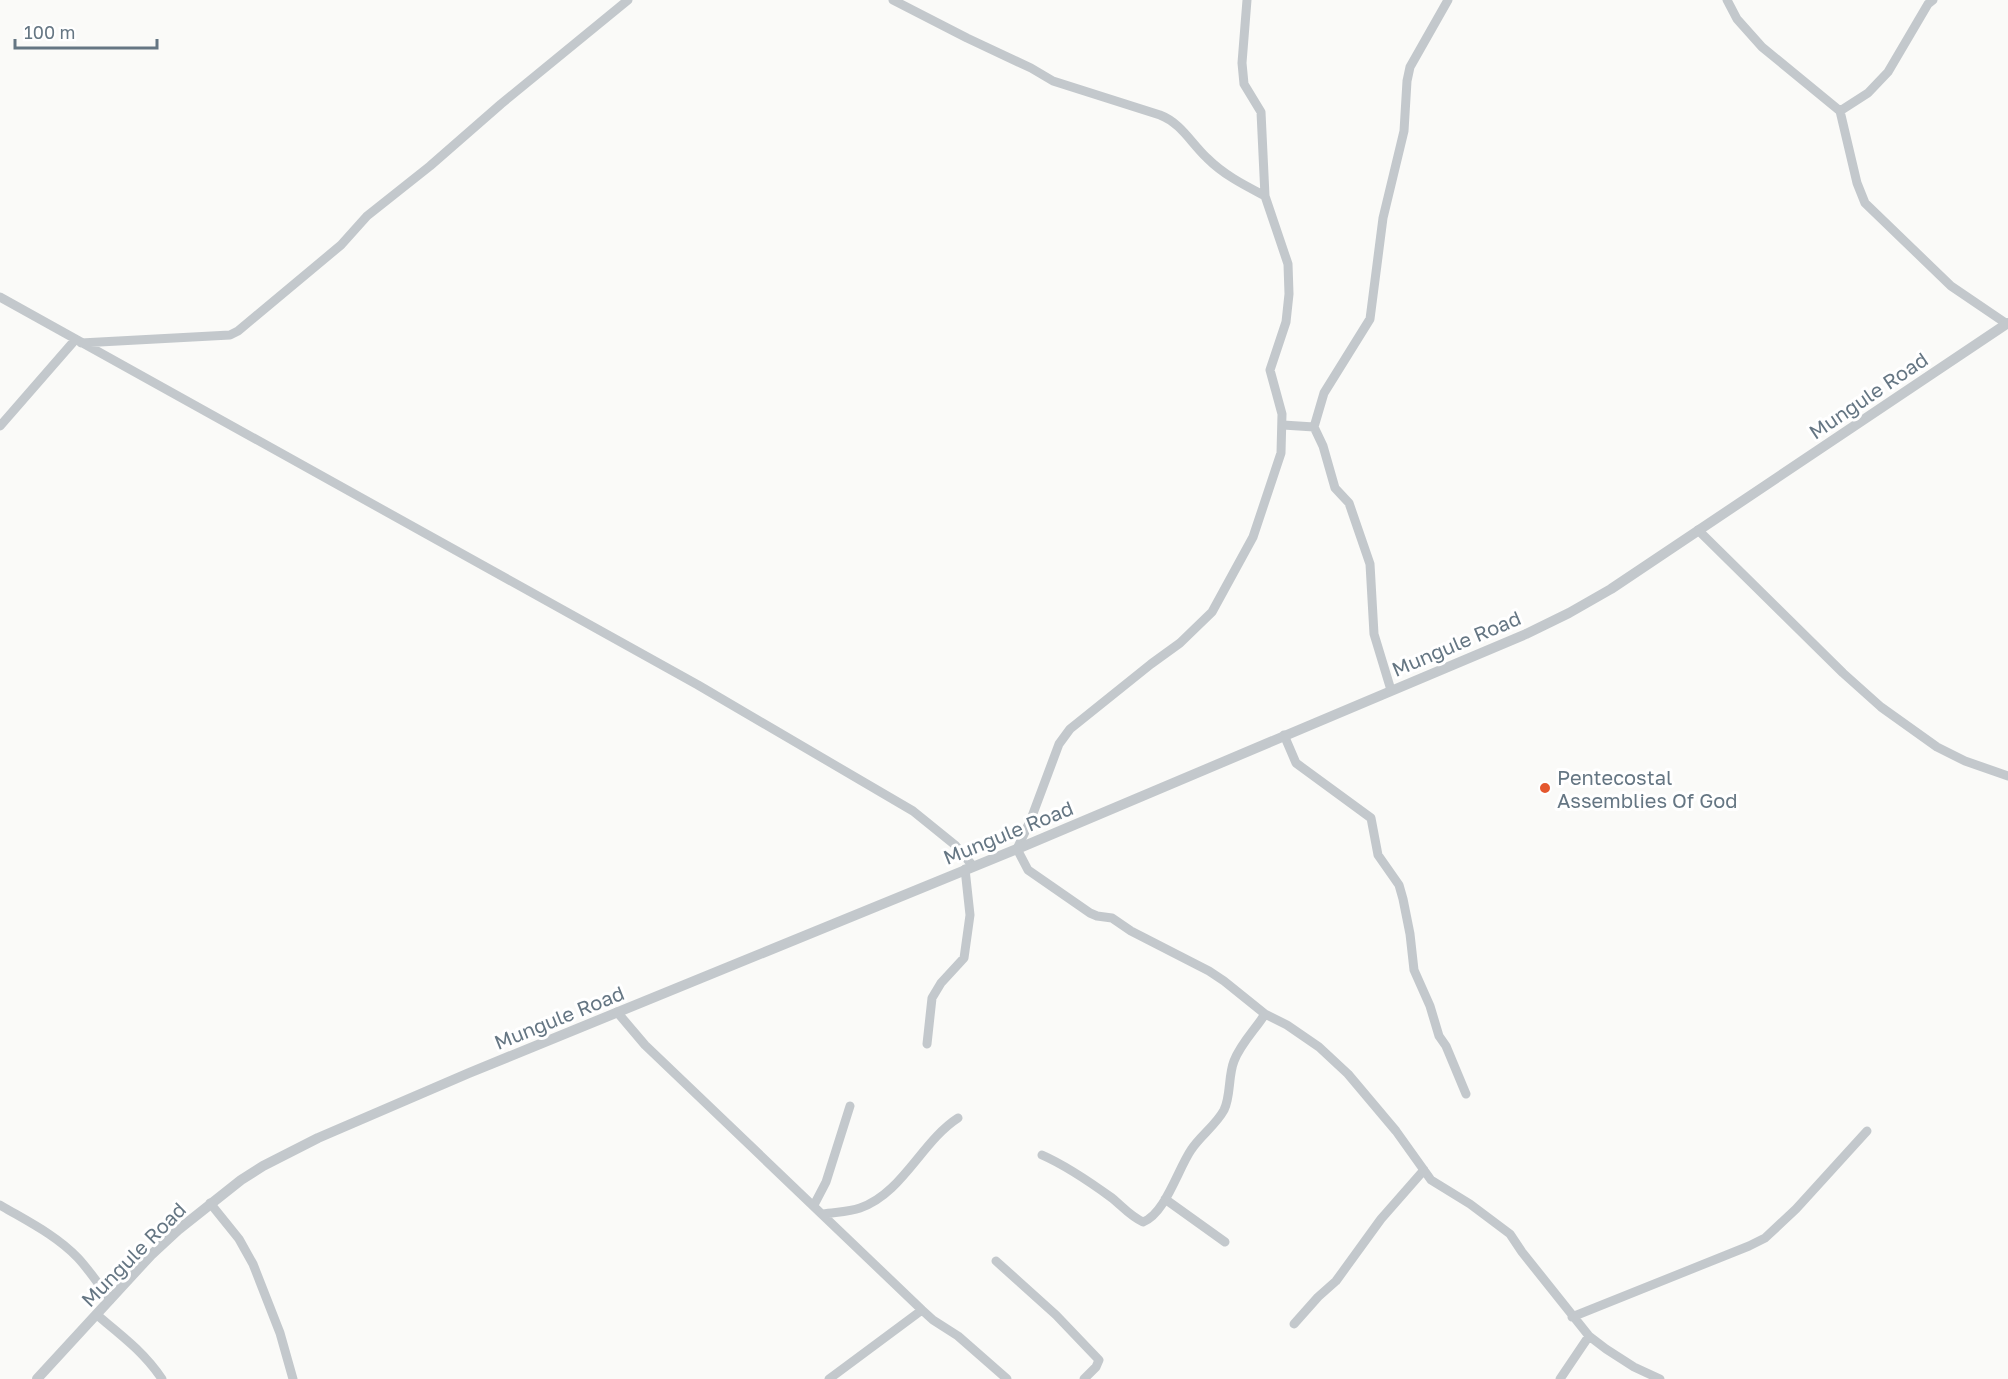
<svg xmlns="http://www.w3.org/2000/svg" width="2008" height="1379" font-family="'Golos Text',sans-serif">
<style>
.lines{fill:none;stroke-linecap:round;stroke-linejoin:round}
.minor{stroke:#c3c8cc;stroke-width:9}
.tertiary{stroke:#c3c8cc;stroke-width:10}
.poi-dot{fill:#e4572e;stroke:#fff;stroke-width:2}
.labels{text-anchor:middle;dominant-baseline:central;stroke-width:6;stroke-linejoin:round;paint-order:stroke}
.street-label{font-size:20px;fill:#657683;stroke:#fff}
.poi-label{font-size:20px;fill:#657683;stroke:#fff;text-anchor:start}
</style>
<rect width="100%" height="100%" fill="#fafaf8"/>
<g class="lines">
<path class="minor" d="M893,0L967,38L1031,68L1053,81L1160,115C1181,123 1191,143 1207,158C1224,175 1244,185 1265,196
M1247,0L1242,63L1244,84L1261,112L1265,196L1288,264L1289,294L1286,322L1270,370L1282,414L1281,453L1253,537L1212,612L1180,643L1151,664L1070,729L1059,744L1031,819L1017,849L1028,870L1090,913L1097,916L1112,918L1131,931L1209,971L1224,981L1265,1014L1287,1025L1319,1047L1348,1074L1396,1131L1431,1180L1470,1204L1510,1234L1522,1252L1589,1336L1606,1349L1634,1367L1660,1379
M1727,0L1737,19L1762,47L1840,111L1857,183L1865,203L1951,286L2007,324
M1840,111L1868,93L1888,72L1928,4L1933,0
M0,297L698,685L913,811L955,845L973,866
M81,343L230,335L238,331L341,245L367,216L430,166L501,104L628,0
M1283,425L1314,427
M0,426L75,340
M1698,530L1843,673L1881,707L1937,747L1965,761L2008,776
M1391,690L1374,634L1370,564L1349,503L1335,488L1323,446L1314,427L1324,393L1370,319L1383,218L1404,131L1407,81L1410,67L1448,0
M1284,735L1296,763L1371,818L1378,855L1399,885L1403,899L1410,934L1414,970L1430,1006L1439,1036L1446,1046L1466,1094
M617,1012L645,1045L922,1310L933,1320L958,1336L1007,1379
M927,1044L932,998L941,983L964,958L970,915L965,869
M1042,1155C1067,1166 1090,1182 1112,1198C1123,1207 1130,1216 1143,1222C1165,1214 1178,1169 1191,1150C1200,1136 1216,1125 1224,1110C1231,1096 1228,1076 1234,1061C1241,1043 1255,1030 1265,1014
M1165,1199L1225,1242
M210,1203L239,1239L253,1264L280,1333L293,1379
M0,1205C27,1221 56,1235 78,1258C90,1271 100,1286 110,1300
M814,1205L826,1182L850,1106
M823,1214C835,1212 849,1212 860,1208C902,1194 922,1141 958,1118
M996,1261L1056,1315L1099,1360L1096,1367L1084,1379
M97,1315C121,1335 144,1352 162,1379
M1572,1317L1749,1246L1765,1238L1796,1209L1867,1131
M1294,1324L1318,1297L1336,1281L1381,1219L1424,1170
M829,1379L922,1310
M1560,1379L1589,1336"/>
<path class="tertiary" d="M37,1379L151,1255L178,1230L241,1180L263,1166L318,1138L469,1073L1017,849L1526,634L1569,613L1611,589L2008,323"/>
</g>
<circle class="poi-dot" cx="1545" cy="788" r="6"/>
<g class="labels">
<g class="street-label">
<text transform="translate(1868 395) rotate(-34)">Mungule Road</text>
<text transform="translate(1456 643) rotate(-23)">Mungule Road</text>
<text transform="translate(1008 832) rotate(-22)">Mungule Road</text>
<text transform="translate(559 1017) rotate(-22)">Mungule Road</text>
<text transform="translate(133 1254) rotate(-45)">Mungule Road</text>
</g>
<g class="poi-label">
<text x="1557" y="777">Pentecostal<tspan x="1557" dy="23">Assemblies Of God</tspan></text>
</g>
</g>
<path d="M15 39v9h142v-9" fill="none" stroke="#657683" stroke-width="3"/>
<text x="24" y="39" font-size="18" fill="#657683" stroke="#ffffff" stroke-width="4.5" paint-order="stroke">100 m</text>
</svg>
